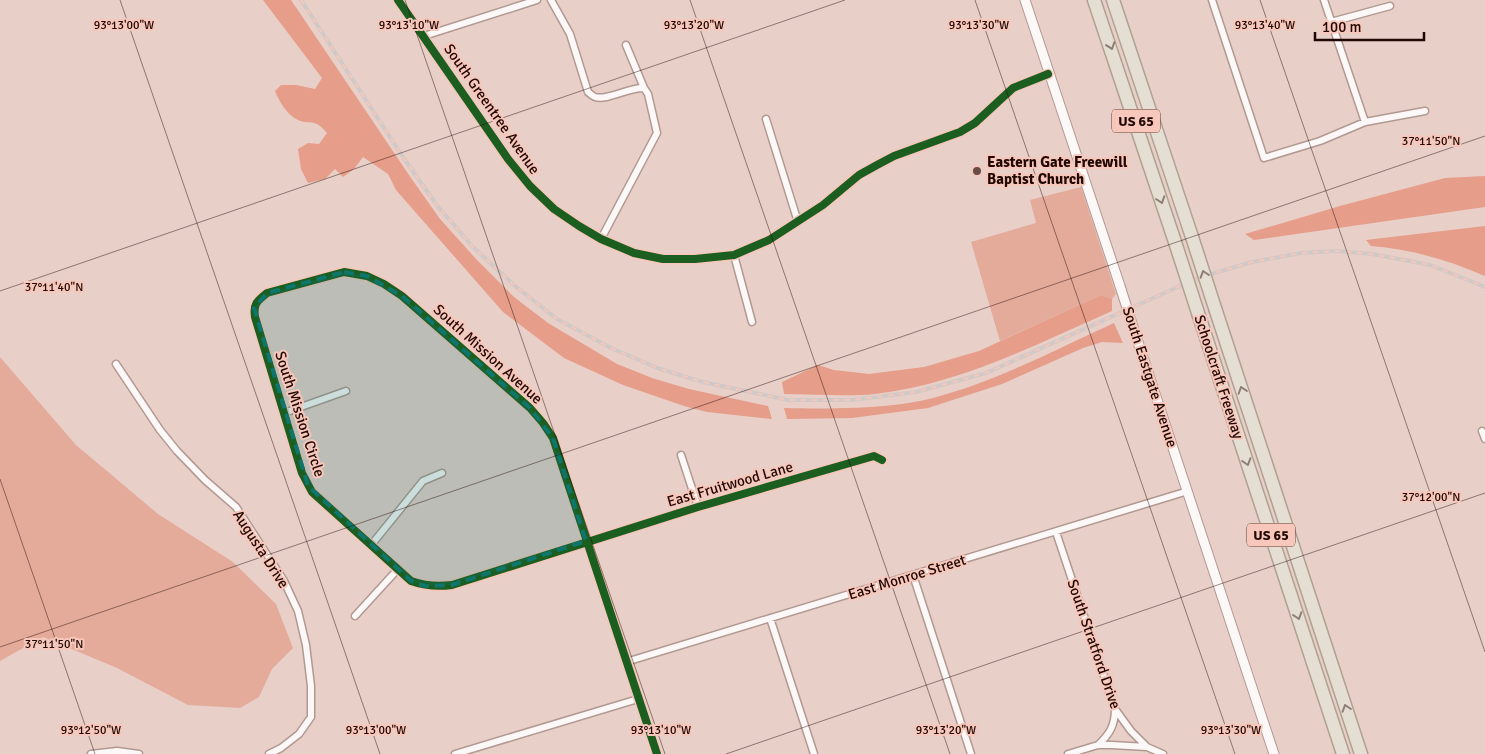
<svg xmlns="http://www.w3.org/2000/svg" width="1485" height="754" font-family="Signika,sans-serif">
<style>
.green{fill:#e4ab9b}
.forest{fill:#e69d89}
.lines{fill:none;stroke-linecap:round;stroke-linejoin:round}
.minor-casing{stroke:#b19992;stroke-width:9}
.tertiary-casing{stroke:#b19992;stroke-width:11}
.motorway-casing{stroke:#b0a092;stroke-width:15}
.minor{stroke:#fcf8f7;stroke-width:6}
.tertiary{stroke:#fcf8f7;stroke-width:9}
.motorway{stroke:#e5ded3;stroke-width:12}
.rail-casing{stroke:#d1c9c7;stroke-width:4}
.rail{stroke:#f6c7ba;stroke-width:2;stroke-dasharray:5.5;stroke-linecap:butt}
.tertiary-bridge-casing{stroke:#b19992;stroke-width:11;stroke-linecap:butt}
.motorway-bridge-casing{stroke:#b0a092;stroke-width:15;stroke-linecap:butt}
.tertiary-bridge{stroke:#fcf8f7;stroke-width:9}
.motorway-bridge{stroke:#e5ded3;stroke-width:12}
.cycleway-casing{stroke:#f6c7ba;stroke-width:11}
.cycleway{stroke:#1b5e20;stroke-width:8}
.oneway{stroke:#8d7d75}
.marked{fill:#0f766e;fill-opacity:0.2;stroke:#0f766e;stroke-width:4;stroke-dasharray:10 6;stroke-linejoin:round}
.ticks{fill:none;stroke:#210702;stroke-width:1;stroke-opacity:0.45}
.poi-dot{fill:#674d47;stroke:#f6c7ba;stroke-width:2}
.labels{text-anchor:middle;dominant-baseline:central;stroke-width:4;stroke-linejoin:round;paint-order:stroke}
.shield{fill:#f6c7ba;stroke:#614139;stroke-width:1}
.shield-label{font-size:14px;font-weight:bold;fill:#210702}
.street-label{font-size:15px;fill:#210702;stroke:#f6c7ba}
.poi-label{font-size:15px;font-weight:bold;fill:#210702;stroke:#f6c7ba;text-anchor:start}
.ticks-label{font-size:12px;text-anchor:middle;fill:#210702;stroke:#f6c7ba;stroke-width:4;stroke-linejoin:round;paint-order:stroke}
</style>
<rect width="100%" height="100%" fill="#e8cfc8"/>
<path class="green" d="M1081,187L1116,294L1112,299L1101,295L1000,341L971,242L1036,223L1030,200Z
M0,357L76,445L158,514L233,562L276,604L293,648L272,669L259,697L240,708L188,705L117,668L43,637L0,661Z"/>
<path class="forest" d="M263,0H291L411,178L440,219L477,260L514,297L548,323L617,364L652,378L689,389L768,406L772,419L707,412L684,406L623,385L564,358L503,312L396,190L388,174L363,157L354,169L343,177L335,169L325,179L308,183L301,169L298,149L308,143L319,144L327,133C313,117 313,126 298,120C287,115 279,101 275,91L281,85H296L315,89L322,78Z
M1485,176V207L1254,240L1245,234L1340,206L1445,178Z
M1485,226V276C1448,260 1411,249 1371,246L1366,240Z
M1101,295L1112,299V311C1035,345 960,384 875,394C845,397 814,394 784,394L782,382L818,365L834,370L869,374L924,367L979,351Z
M1114,323L1123,343L1102,342L1083,348L1002,384L928,408L852,418L787,419L784,408C825,409 880,409 920,401C985,387 1053,351 1114,323Z"/>
<g class="lines">
<defs>
<path id="minor" d="M398,0L508,159L530,186L554,209L579,226L601,239L634,253L663,259H695L734,255L769,240L823,205L859,175L877,165L894,156L960,132L975,123L1013,88L1048,74
M551,0L570,34L588,92C589,93 594,97 595,97C607,101 629,87 644,88
M1212,0L1264,158L1320,141L1365,122L1425,111
M1324,0L1365,122
M1331,22L1390,6
M424,36L537,0
M766,119L798,222
M601,239L657,133L648,94L644,88L626,45
M734,255L752,322
M116,364L160,430L177,451L205,480L236,507L284,581L298,611L306,645L311,686V717L299,734L281,748L269,754
M284,413L346,391
M1482,431L1485,439
M681,455L698,507
M1056,532L1115,709L1131,731L1147,747
M372,544L423,481L442,473
M913,575L971,754
M355,616L398,569
M770,618L814,754
M626,662L1188,491
M1098,745C1110,734 1115,725 1115,709
M91,754L117,751L139,754
M455,754L638,699
M657,754L553,438L543,423L530,408L402,296L384,284L367,276L344,272L267,293C257,301 253,304 255,317L302,473L312,492L411,581C425,586 437,587 452,585L698,507L874,456L882,460
M1068,754L1098,745H1112L1147,747L1163,754"/>
<path id="tertiary" d="M1025,0L1120,286
M1134,330L1274,754"/>
<path id="motorway" d="M1094,0L1175,242
M1113,0L1192,237
M1216,311L1361,754
M1199,316L1343,754"/>
</defs>
<use href="#minor" class="minor-casing"/>
<use href="#tertiary" class="tertiary-casing"/>
<use href="#motorway" class="motorway-casing"/>
<use href="#minor" class="minor"/>
<use href="#tertiary" class="tertiary"/>
<use href="#motorway" class="motorway"/>
<defs>
<path id="rail" d="M301,0L403,157L436,204L472,246L515,286L557,319L611,348L660,369L703,382L788,400H852L916,392L986,373L1198,278L1252,262L1301,253L1336,251L1372,254L1430,265L1485,287"/>
</defs>
<use href="#rail" class="rail-casing"/>
<use href="#rail" class="rail"/>
<defs>
<path id="tertiary-bridge" d="M1120,286L1134,330"/>
<path id="motorway-bridge" d="M1192,237L1216,311
M1175,242L1199,316"/>
</defs>
<use href="#tertiary-bridge" class="tertiary-bridge-casing"/>
<use href="#motorway-bridge" class="motorway-bridge-casing"/>
<use href="#tertiary-bridge" class="tertiary-bridge"/>
<use href="#motorway-bridge" class="motorway-bridge"/>
<defs>
<path id="cycleway" d="M398,0L508,159L530,186L554,209L579,226L601,239L634,253L663,259H695L734,255L769,240L823,205L859,175L877,165L894,156L960,132L975,123L1013,88L1048,74
M657,754L553,438L543,423L530,408L402,296L384,284L367,276L344,272L267,293C257,301 253,304 255,317L302,473L312,492L411,581C425,586 437,587 452,585L698,507L874,456L882,460"/>
</defs>
<use href="#cycleway" class="cycleway-casing"/>
<use href="#cycleway" class="cycleway"/>
</g>
<defs><path id="oneway-chevron" d="M-2-3.5L2.5 0L-2 3.5" fill="none" stroke-width="1.6" stroke-linecap="round" stroke-linejoin="round" transform="scale(1.25)"/></defs>
<g class="oneway">
<use href="#oneway-chevron" transform="translate(1111 46) rotate(71)"/>
<use href="#oneway-chevron" transform="translate(1161 200) rotate(72)"/>
<use href="#oneway-chevron" transform="translate(1204 274) rotate(-108)"/>
<use href="#oneway-chevron" transform="translate(1242 390) rotate(-108)"/>
<use href="#oneway-chevron" transform="translate(1247 462) rotate(72)"/>
<use href="#oneway-chevron" transform="translate(1298 616) rotate(72)"/>
<use href="#oneway-chevron" transform="translate(1346 708) rotate(-108)"/>
</g>
<path class="marked" d="M344,272L367,276L402,296L530,408L553,438L586,541L452,585L425,586L411,581L308,486L254,308L267,293Z"/>
<path class="ticks" d="M120,0L380,754M405,0L665,754M690,0L950,754M975,0L1235,754M1260,0L1485,652M0,291L845,0M0,479L95,754M0,647L1485,136M726,754L1485,493"/>
<circle class="poi-dot" cx="977" cy="171" r="5"/>
<g class="labels">
<g class="shield">
<rect x="1112" y="109.5" width="48" height="23" rx="4"/>
<rect x="1247" y="523.5" width="48" height="23" rx="4"/>
</g>
<g class="shield-label">
<text x="1136" y="121">US 65</text>
<text x="1271" y="535">US 65</text>
</g>
<g class="street-label">
<text transform="translate(492 109) rotate(55)">South Greentree Avenue</text>
<text transform="translate(488 354) rotate(42)">South Mission Avenue</text>
<text transform="translate(1150 377) rotate(72)">South Eastgate Avenue</text>
<text transform="translate(1219 377) rotate(72)">Schoolcraft Freeway</text>
<text transform="translate(300 414) rotate(72)">South Mission Circle</text>
<text transform="translate(730 484) rotate(-16)">East Fruitwood Lane</text>
<text transform="translate(261 549) rotate(57)">Augusta Drive</text>
<text transform="translate(907 577) rotate(-17)">East Monroe Street</text>
<text transform="translate(1094 644) rotate(71)">South Stratford Drive</text>
</g>
<g class="poi-label">
<text x="987" y="162">Eastern Gate Freewill<tspan x="987" dy="17">Baptist Church</tspan></text>
</g>
</g>
<g class="ticks-label">
<text x="124" y="29">93°13'00"W</text>
<text x="409" y="29">93°13'10"W</text>
<text x="694" y="29">93°13'20"W</text>
<text x="979" y="29">93°13'30"W</text>
<text x="1265" y="29">93°13'40"W</text>
<text x="1431" y="145">37°11'50"N</text>
<text x="54" y="291">37°11'40"N</text>
<text x="1431" y="501">37°12'00"N</text>
<text x="54" y="648">37°11'50"N</text>
<text x="91" y="734">93°12'50"W</text>
<text x="376" y="734">93°13'00"W</text>
<text x="661" y="734">93°13'10"W</text>
<text x="946" y="734">93°13'20"W</text>
<text x="1231" y="734">93°13'30"W</text>
</g>
<path d="M1315 32v8h109v-8" fill="none" stroke="#210702" stroke-width="2.5"/>
<text x="1322" y="32" font-size="15" fill="#210702" stroke="#f6c7ba" stroke-width="4" paint-order="stroke">100 m</text>
</svg>
